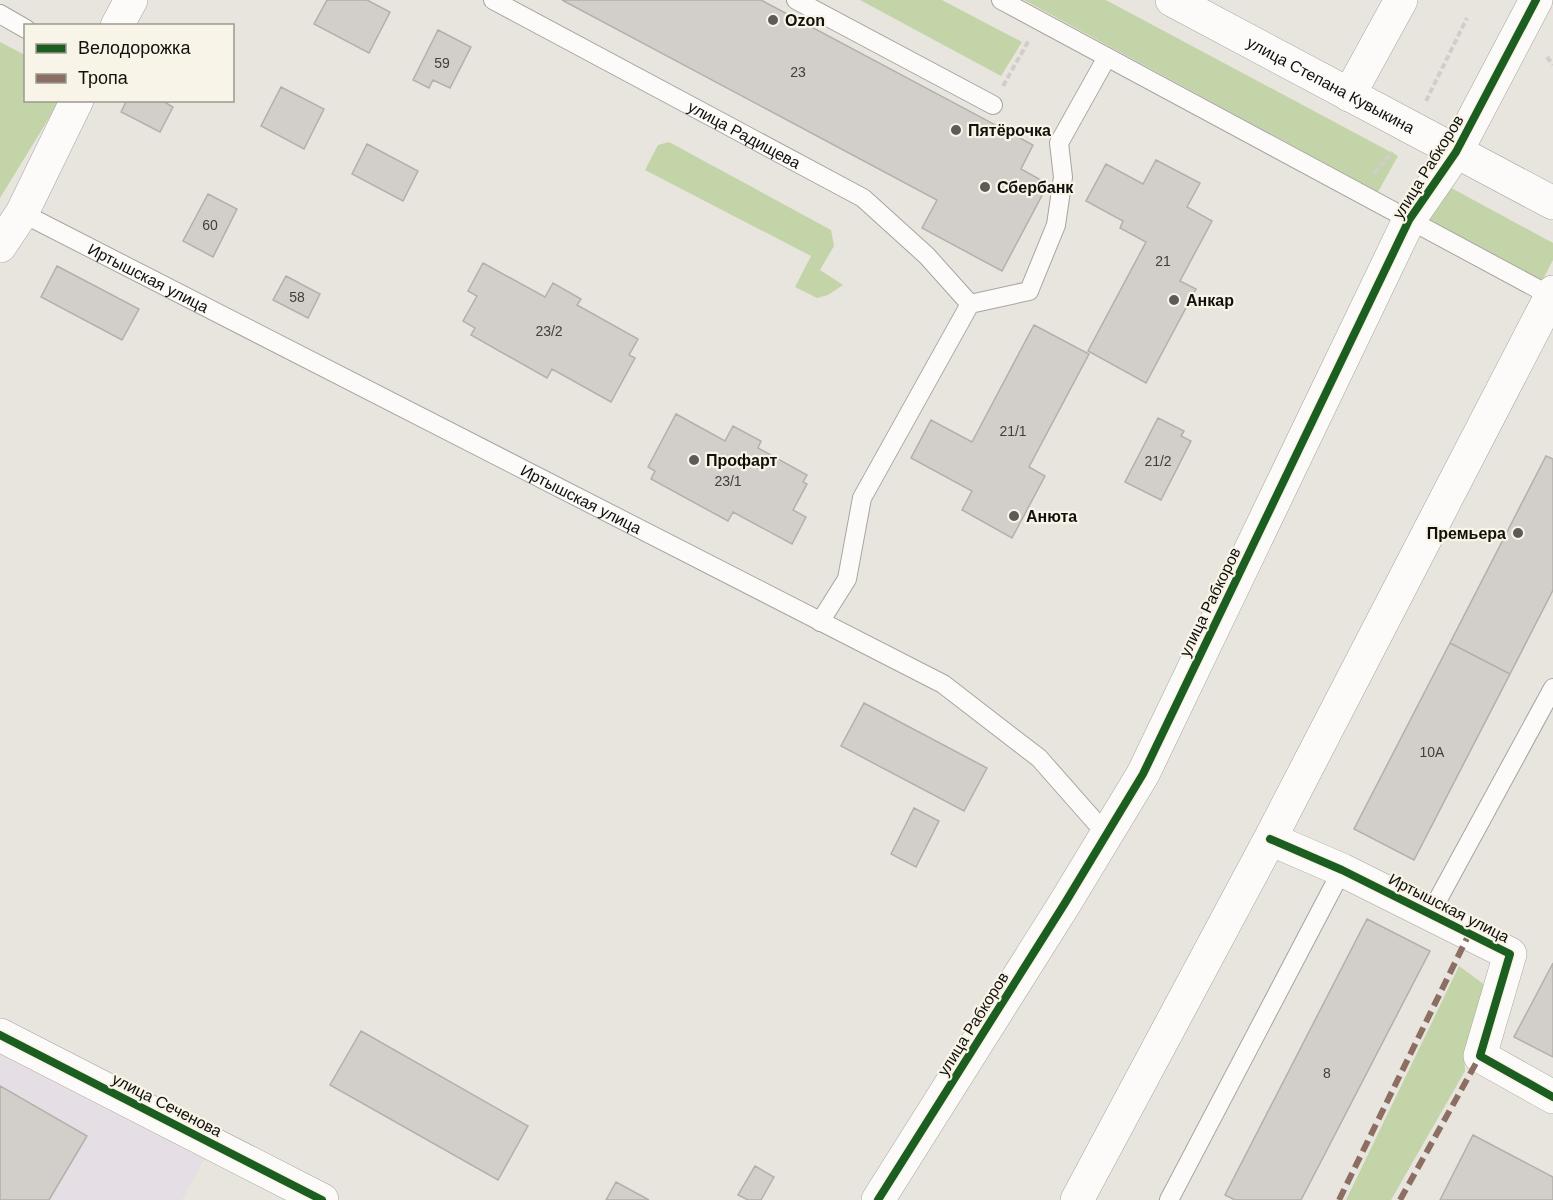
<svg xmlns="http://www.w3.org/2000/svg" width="1553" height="1200" font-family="Helvetica,sans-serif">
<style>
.industrial{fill:#e6dee5}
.green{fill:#c3d4a8}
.building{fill:#d2ceca;stroke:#b3b0ac;stroke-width:1.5}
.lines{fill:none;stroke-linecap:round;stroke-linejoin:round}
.lane-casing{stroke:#a7a5a0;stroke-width:20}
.street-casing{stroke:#a7a5a0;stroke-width:34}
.secondary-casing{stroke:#a7a5a0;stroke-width:34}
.path{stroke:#cfcecc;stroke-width:4;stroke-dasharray:6 3;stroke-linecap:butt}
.lane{stroke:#fcfbfa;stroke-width:18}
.street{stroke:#fcfbfa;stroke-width:33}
.secondary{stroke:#fcfbfa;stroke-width:33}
.quiet{stroke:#8d6e63;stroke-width:6;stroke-dasharray:12 6;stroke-linecap:butt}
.cycleway-casing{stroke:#f8f4e8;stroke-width:11}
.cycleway{stroke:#1b5e20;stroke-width:8}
.poi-dot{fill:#5c5b55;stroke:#f8f4e8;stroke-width:2}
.labels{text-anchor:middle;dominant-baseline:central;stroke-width:4.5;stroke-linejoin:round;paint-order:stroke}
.number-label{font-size:14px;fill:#42403c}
.poi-label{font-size:16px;font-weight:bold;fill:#11100b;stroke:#f8f4e8;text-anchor:start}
.street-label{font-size:16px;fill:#11100b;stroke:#f8f4e8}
</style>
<rect width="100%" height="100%" fill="#e8e5de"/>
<path class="industrial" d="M0,1047L208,1152L182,1200H0Z"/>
<path class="green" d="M860,0H942L1022,42L1001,76Z
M1024,0H1106L1398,156L1378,192Z
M0,42L25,55L26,100L57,101V105L0,198Z
M669,142L831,230L834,246L820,270L843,285L828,295L817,298L795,287L811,256L645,170L658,145Z
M1444,184L1553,243V260L1541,283L1425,220Z
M1459,966L1489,988L1464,1054L1465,1071L1391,1200H1346Z"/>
<path class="building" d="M327,0H367L390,12L369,53L314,24Z
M562,0H761L1033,145L1021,169L1048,184L1002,271L922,228L937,200Z
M438,30L471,47L450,88L433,80L429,88L413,80Z
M281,87L324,109L304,149L261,126Z
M127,100H161L173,107L160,132L121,112Z
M367,144L418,171L403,201L352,174Z
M1156,160L1200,183L1187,207L1212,221L1180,281L1196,289L1146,383L1088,351L1146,242L1120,228L1123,221L1086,201L1106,164L1143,184Z
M208,194L237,209L213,257L183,241Z
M483,263L545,297L553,283L581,299L577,305L638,339L629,355L635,358L611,402L552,369L547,378L471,335L475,328L463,321L477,296L468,291Z
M57,266L139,309L122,340L41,297Z
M286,276L320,294L308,318L273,300Z
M1034,325L1089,354L1029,467L1045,476L1012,538L962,510L972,491L911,458L931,420L972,442Z
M676,414L725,441L733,426L761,441L758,448L807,475L803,482L807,484L793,510L806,517L792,544L733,512L728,521L651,479L655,471L648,467Z
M1158,418L1184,431L1181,436L1191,441L1161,500L1125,482Z
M1546,456L1553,459V590L1510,674L1450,643Z
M1450,643L1510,674L1414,860L1354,829Z
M864,703L987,768L964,811L841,746Z
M914,808L939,821L916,867L891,854Z
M1367,919L1430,951L1301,1200H1235L1225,1195Z
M1553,963V1057L1514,1037Z
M361,1031L528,1126L498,1180L330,1085Z
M0,1086L87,1136L49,1200H0Z
M1473,1135L1553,1177V1200H1440Z
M755,1166L774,1177L761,1200H748L738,1195Z
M616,1182L649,1200H606Z"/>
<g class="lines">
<defs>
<g id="lane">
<path id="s1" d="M493,0L863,198L927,256L970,304"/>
<path d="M796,0L993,105"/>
<path d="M1001,0L1551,296"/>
<path d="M0,14L26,29"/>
<path id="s2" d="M22,213L943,684L1039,758L1106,834"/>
<path d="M820,622L847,579L862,498L970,304L1029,291L1056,225L1063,177L1059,143L1107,57"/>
<path d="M1430,914L1553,688"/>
<path d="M1169,1200L1342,870"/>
</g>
<path id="street" d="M1349,95L1401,0
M1270,839L1342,870L1510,954L1480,1056L1553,1097
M1077,1200L1270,839L1553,292"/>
<g id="secondary">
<path id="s3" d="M1172,0L1553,203"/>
<path d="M117,26L131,0"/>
<path d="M0,246L22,213L77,100"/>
<path d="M0,1035L322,1200"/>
<path d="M878,1200L1065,903L1143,774L1409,220L1456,152L1536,0"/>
</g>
</defs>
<use href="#lane" class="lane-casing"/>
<use href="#street" class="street-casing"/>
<use href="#secondary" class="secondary-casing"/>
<path class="path" d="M1547,57L1553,65
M1003,86L1029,40
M1426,101L1467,18
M1374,173L1393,152"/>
<use href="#lane" class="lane"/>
<use href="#street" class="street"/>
<use href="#secondary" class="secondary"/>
<path class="quiet" d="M1339,1200L1469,934
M1400,1200L1480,1056"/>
<defs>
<path id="cycleway" d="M1270,839L1342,870L1510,954L1480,1056L1553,1097
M0,1035L322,1200
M878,1200L1065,903L1143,774L1409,220L1456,152L1536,0"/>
</defs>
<use href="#cycleway" class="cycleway-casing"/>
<use href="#cycleway" class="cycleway"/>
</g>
<g class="poi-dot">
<circle cx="773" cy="20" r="6"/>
<circle cx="956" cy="130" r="6"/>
<circle cx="985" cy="187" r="6"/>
<circle cx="1174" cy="300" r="6"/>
<circle cx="694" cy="460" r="6"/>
<circle cx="1014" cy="516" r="6"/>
<circle cx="1518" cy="533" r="6"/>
</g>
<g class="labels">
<g class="number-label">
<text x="442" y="63">59</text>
<text x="798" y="72">23</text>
<text x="210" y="225">60</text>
<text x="1163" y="261">21</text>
<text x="297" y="297">58</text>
<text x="549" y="331">23/2</text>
<text x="1013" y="431">21/1</text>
<text x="1158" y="461">21/2</text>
<text x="728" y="481">23/1</text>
<text x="1432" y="752">10А</text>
<text x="1327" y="1073">8</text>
</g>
<g class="poi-label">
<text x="785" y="20">Ozon</text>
<text x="968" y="130">Пятёрочка</text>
<text x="997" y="187">Сбербанк</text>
<text x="1186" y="300">Анкар</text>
<text x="706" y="460">Профарт</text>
<text x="1026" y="516">Анюта</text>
<text x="1506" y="533" text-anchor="end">Премьера</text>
</g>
<g class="street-label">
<text stroke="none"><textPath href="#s3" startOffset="180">улица Степана Кувыкина</textPath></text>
<text stroke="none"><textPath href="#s1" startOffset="285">улица Радищева</textPath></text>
<text transform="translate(1428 167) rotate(-58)">улица Рабкоров</text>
<text stroke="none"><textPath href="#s2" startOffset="142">Иртышская улица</textPath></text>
<text stroke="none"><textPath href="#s2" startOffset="628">Иртышская улица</textPath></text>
<text transform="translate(1210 602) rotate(-64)">улица Рабкоров</text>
<text transform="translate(1449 908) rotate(27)">Иртышская улица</text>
<text transform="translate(973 1024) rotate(-58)">улица Рабкоров</text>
<text transform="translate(167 1105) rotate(27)">улица Сеченова</text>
</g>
</g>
<rect x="24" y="24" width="210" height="78" fill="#f8f4e8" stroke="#9c9990" stroke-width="1.5"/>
<rect x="36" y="44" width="30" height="9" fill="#1b5e20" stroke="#9c9990" stroke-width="1.5"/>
<text x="78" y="54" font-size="18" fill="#11100b">Велодорожка</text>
<rect x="36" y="74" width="30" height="9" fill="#8d6e63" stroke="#9c9990" stroke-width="1.5"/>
<text x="78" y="84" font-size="18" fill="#11100b">Тропа</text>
</svg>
